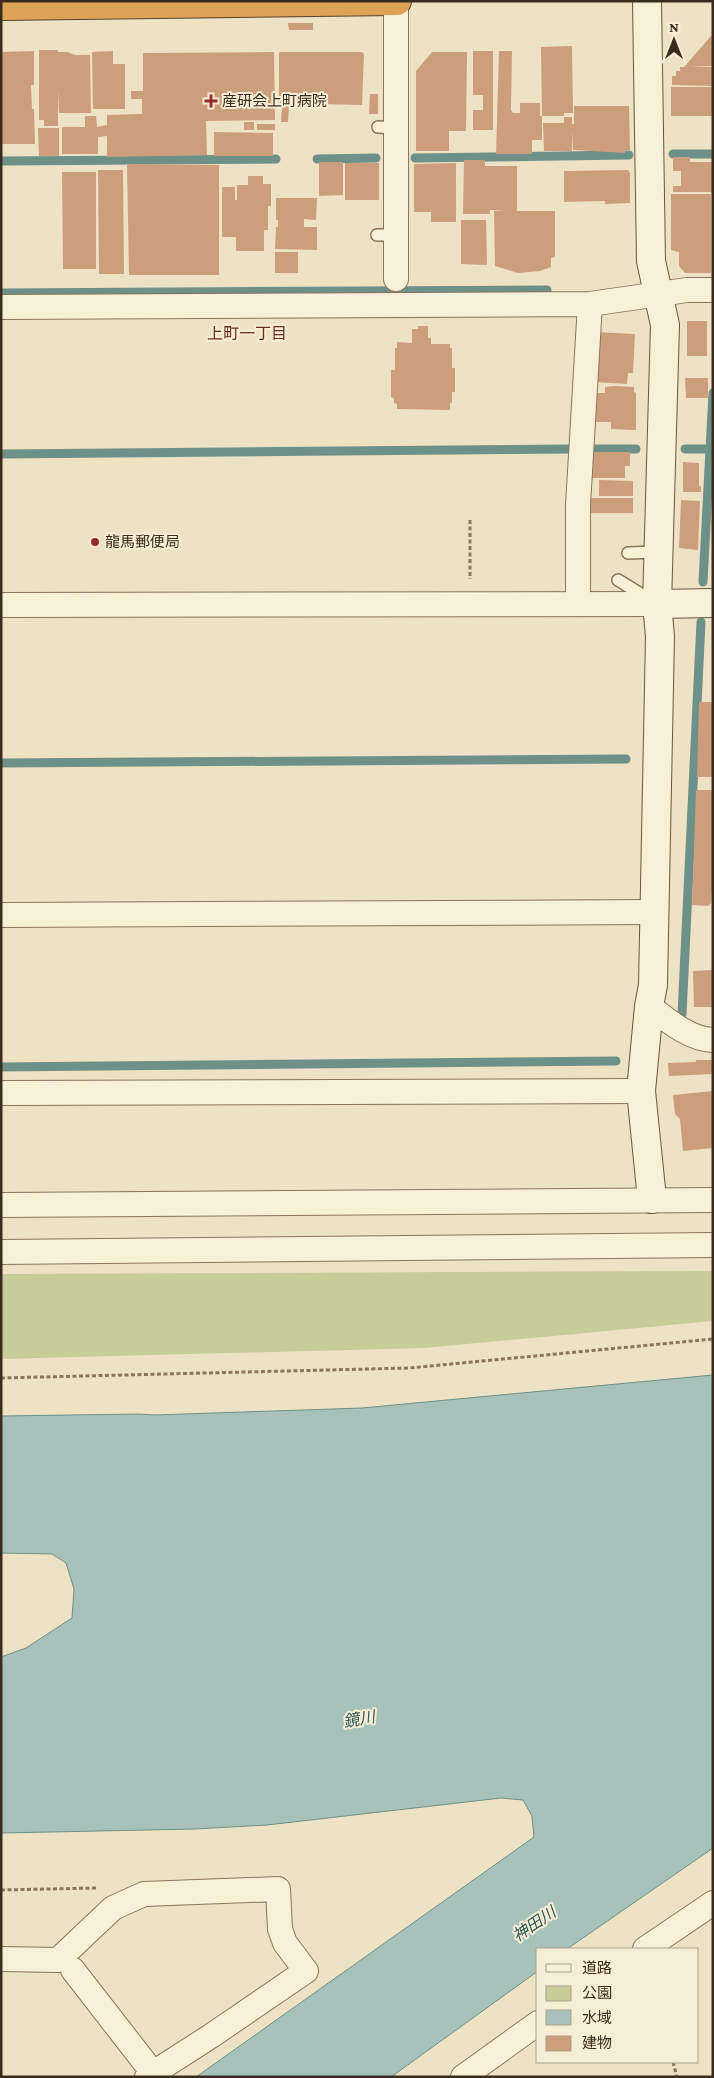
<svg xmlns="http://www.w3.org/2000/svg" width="714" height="2078" font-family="'Crimson Pro','Noto Sans JP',serif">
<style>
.green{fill:#c6cd99}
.water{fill:#a7c2ba;stroke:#6d9088}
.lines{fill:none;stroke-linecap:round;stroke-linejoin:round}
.stream{stroke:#6d9088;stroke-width:9}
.building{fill:#cd9e7b}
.lane-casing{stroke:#8a745b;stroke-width:14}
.street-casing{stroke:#8a745b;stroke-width:26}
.secondary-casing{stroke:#6c553e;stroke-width:30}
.highway-casing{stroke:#58422f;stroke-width:30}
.path{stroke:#8a745b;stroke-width:3;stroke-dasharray:4 2.5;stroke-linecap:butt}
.lane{stroke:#f9f0d8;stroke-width:11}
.street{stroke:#f9f0d8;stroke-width:24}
.secondary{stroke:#f9f0d8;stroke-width:28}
.highway{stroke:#dea356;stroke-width:28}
.poi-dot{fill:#992b2b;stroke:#f6edd5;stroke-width:2}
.labels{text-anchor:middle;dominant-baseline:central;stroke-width:4;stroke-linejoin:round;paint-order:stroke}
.poi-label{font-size:15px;fill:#3a2c1f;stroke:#f6edd5;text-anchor:start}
.neighbourhood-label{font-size:16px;fill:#672e1e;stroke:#f6edd5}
.water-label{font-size:16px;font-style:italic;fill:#2e5957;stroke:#f6edd5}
</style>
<rect width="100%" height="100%" fill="#eee2c5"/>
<path class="green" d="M713,1271V1321L424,1348L1,1359V1274Z"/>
<path class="water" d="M713,1375V1848L567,1949H538V1971L391,2077H196L534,1837L532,1816L523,1800L501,1798L267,1825L195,1829L1,1833V1657L26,1648L72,1618L74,1589L66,1563L52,1554L1,1553V1416L138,1414L154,1415L362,1408Z"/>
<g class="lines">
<path class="stream" d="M673,154H713
M415,158L629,155
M317,159L376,158
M1,161L276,159
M1,293L547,290
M593,449H636
M685,449H710
M1,454L572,449
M703,582L713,393
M1,763L626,759
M682,1014L701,622
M1,1067L616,1061"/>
</g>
<path class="building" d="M288,23H313V30H289Z
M711,36H713V66L688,67H713V86L672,85V76H676V71H680V67H684Z
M572,46L573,113H564V116H542V140H532V154H496L499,51H512L511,110L513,113H520V103H540V116H542L541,47Z
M39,50H58V84V52H68L75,55H90L91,113H59L58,90V126H44V120H39Z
M34,51V85H31L32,109H34L35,144H1V52Z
M113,51V64H125V109H93L92,52Z
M473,51H493V130H473V110H483V95H473Z
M274,52L275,120L206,121L207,155L107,157V136L98,137V154H62V127H85V116H96L97,127L107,125V115L142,114V99H131V91H143V53Z
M280,52H362L364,54L362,105L280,103V99H279V53Z
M432,52H467L466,131H449V151H416V71Z
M671,87H713V116H671Z
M370,94H378V114H369Z
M282,106H289L288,122H281Z
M574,106H629L630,150H625V153L573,150L572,131V151H544L543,123H564V117H572V124H574Z
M244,122H254V130H244Z
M257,124H275V130H257Z
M38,128H59V156H39Z
M214,132L273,133V156H214Z
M673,157H690V162H713V192H673V186H681V171H673Z
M464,160H485V166H517V211H555V257L551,258V267L540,271L518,273L495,266L494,211H505L490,210V214H463Z
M319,162H343V195L319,196Z
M345,163H379V200H345Z
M456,163V222H431V212H414V164Z
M127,164L219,165V275H129Z
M98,170H123L124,274H99Z
M628,170L630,173V203L605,204V201L564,202V171Z
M62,172H96V269H63Z
M248,176H263V184H271V206H268V230H264V251H236V237H222V187H235V200H237V185H248Z
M671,194H711V273H685L679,266V252L671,250Z
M276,198H317L316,220L304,219V227H317V250L275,249L276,227H278V220H276Z
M461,220H486L487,265L461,264Z
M275,252H298V273H275Z
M687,321H707V356H687Z
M418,326H428V338H431V344H450V348H452V368H455V392H452V403H450V410L397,409V404L394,403V398L391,397V370H395V348H397V342L412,343V329H418Z
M595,332L635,334L633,373H628L627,384L594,382Z
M685,378H708V398H686Z
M614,386L634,387V392L636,393V430L611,429V422H592L593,393H605V387Z
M591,452H630V466H625V478H591Z
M683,462L699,463V486H701V492H683Z
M599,480L633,481V496H599Z
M587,498H633V513H587Z
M681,500L700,501L698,550L679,548Z
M699,702H713V777H697Z
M696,790H713V877L711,903L708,906L692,905Z
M713,970V1007H694L693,971Z
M696,1060H713V1074L669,1076L668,1063L696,1062Z
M713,1091V1148L683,1151L680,1119L675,1114L673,1095Z"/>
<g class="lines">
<defs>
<path id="lane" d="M378,127L396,128
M377,235H396
M628,553L658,552
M618,580L649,599"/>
<path id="street" d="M396,279V1
M1,307L590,304L687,290H713
M578,604V505L590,304
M1,605L657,604
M1,915L656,912
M649,1006C667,1020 689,1039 713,1040
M1,1093L641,1091
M1,1205L713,1200
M1,1252L713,1245
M645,1949L713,1903
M1,1959L58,1960L113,1908L144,1894L278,1889L280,1929L285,1943L306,1971L211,2036L147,2077
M73,1970L153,2073
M463,2077L538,2023"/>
<path id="secondary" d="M647,1L651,261L665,325L657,604L660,636L653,985L649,1006L641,1091L652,1199
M657,604L713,603"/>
<path id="highway" d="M1,6L397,1"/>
</defs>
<use href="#lane" class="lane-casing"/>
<use href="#street" class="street-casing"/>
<use href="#secondary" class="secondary-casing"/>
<use href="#highway" class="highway-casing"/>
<path class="path" d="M470,520V579
M1,1378L409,1368L713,1339
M1,1890L96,1888
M673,2062L677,2077"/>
<use href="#lane" class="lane"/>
<use href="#street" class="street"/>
<use href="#secondary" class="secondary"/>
<use href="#highway" class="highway"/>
</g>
<g class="poi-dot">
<path d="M208.5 93.5h5v5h5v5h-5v5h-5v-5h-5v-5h5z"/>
<circle cx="95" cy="542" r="5"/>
</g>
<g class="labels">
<g class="poi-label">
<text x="222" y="101">産研会上町病院</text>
<text x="105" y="542">龍馬郵便局</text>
</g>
<g class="neighbourhood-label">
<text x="247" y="333">上町一丁目</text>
</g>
<g class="water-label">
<text transform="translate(359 1719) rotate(-10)">鏡川</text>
<text transform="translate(534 1924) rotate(-34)">神田川</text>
</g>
</g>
<rect width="714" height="2078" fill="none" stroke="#3a2c1f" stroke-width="5"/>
<rect x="536" y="1948" width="162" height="115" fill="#f6edd5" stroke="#aba08c"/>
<rect x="546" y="1964" width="25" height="8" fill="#f9f0d8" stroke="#aba08c"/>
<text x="582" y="1973" font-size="15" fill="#3a2c1f">道路</text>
<rect x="546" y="1986" width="25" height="15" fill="#c6cd99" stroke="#aba08c"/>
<text x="582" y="1998" font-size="15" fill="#3a2c1f">公園</text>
<rect x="546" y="2010" width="25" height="15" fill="#a7c2ba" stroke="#aba08c"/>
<text x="582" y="2023" font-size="15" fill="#3a2c1f">水域</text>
<rect x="546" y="2036" width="25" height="15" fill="#cd9e7b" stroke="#aba08c"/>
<text x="582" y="2048" font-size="15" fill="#3a2c1f">建物</text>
<g transform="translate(674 40)" stroke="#f6edd5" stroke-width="4" paint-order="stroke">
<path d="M0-4L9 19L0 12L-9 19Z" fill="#3a2c1f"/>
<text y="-8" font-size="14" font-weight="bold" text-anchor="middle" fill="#3a2c1f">N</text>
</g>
</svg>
